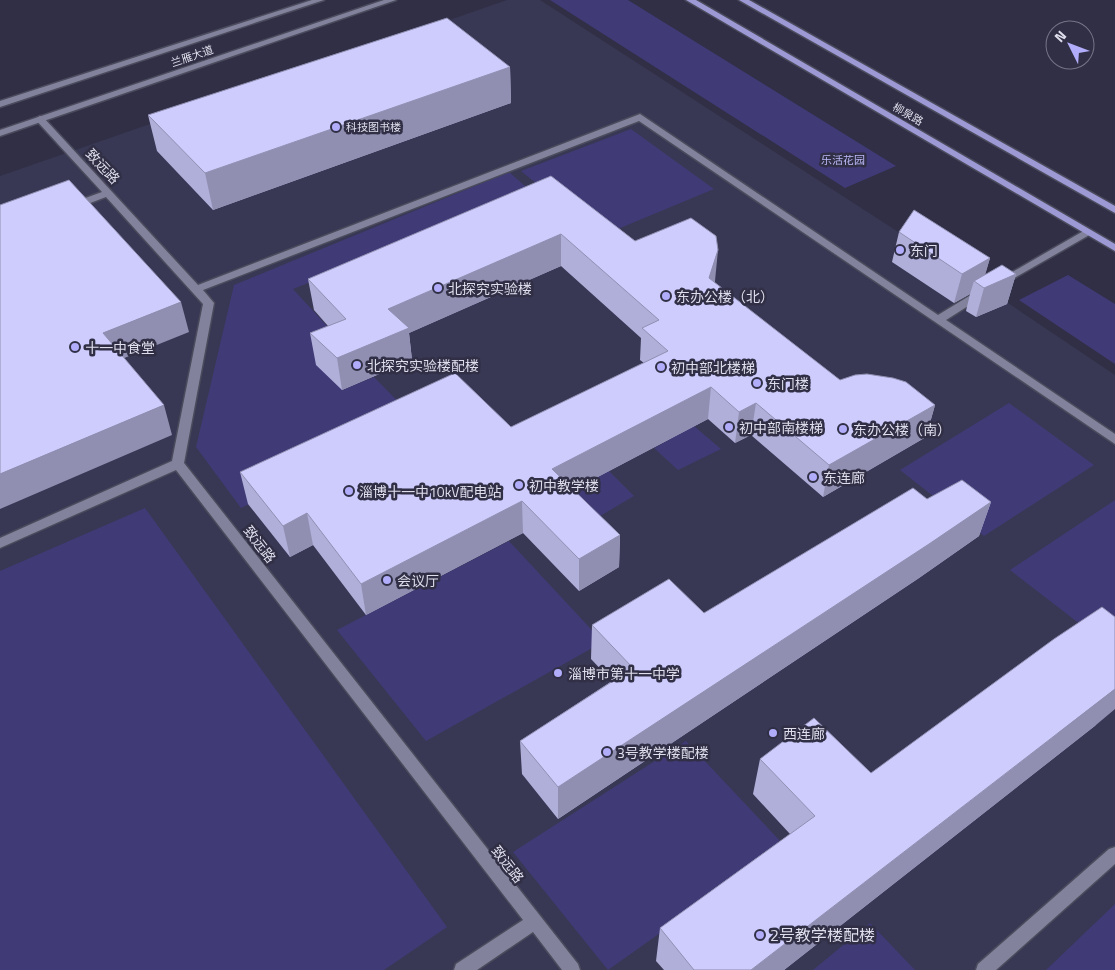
<svg xmlns="http://www.w3.org/2000/svg" width="1115" height="970" font-family="'Titillium Web','Noto Sans SC',sans-serif">
<style>
.built{fill:#393854}
.green{fill:#403a76}
.lines{fill:none;stroke-linecap:round;stroke-linejoin:round}
.street-casing{stroke:#4b4b5d;stroke-width:3}
.secondary-casing{stroke:#4b4b5d;stroke-width:3}
.primary-casing{stroke:#4b4b5d;stroke-width:3}
.street{fill:#82829c;fill-rule:evenodd}
.secondary{fill:#82829c;fill-rule:evenodd}
.primary{fill:#9c99d4;fill-rule:evenodd}
.wall{fill:#b0afda}
.shaded-wall{fill:#908fb1}
.building{fill:#cdccfd;stroke:#908fb1}
.poi-dot{fill:#b1adfa;stroke:#302f45;stroke-width:2}
.labels{text-anchor:middle;dominant-baseline:central;stroke-width:5;stroke-linejoin:round;paint-order:stroke}
.far-street-label{font-size:11px;fill:#dedeec;stroke:#302f45}
.far-poi-label{font-size:11px;fill:#dedeec;stroke:#302f45;text-anchor:start}
.far-park-label{font-size:11px;fill:#bbb9f7;stroke:#302f45}
.street-label{font-size:14px;fill:#dedeec;stroke:#302f45}
.poi-label{font-size:14px;fill:#dedeec;stroke:#302f45;text-anchor:start}
.near-poi-label{font-size:16px;fill:#dedeec;stroke:#302f45;text-anchor:start}
</style>
<rect width="100%" height="100%" fill="#302f45"/>
<path class="built" d="M507,0H540L1008,303L1115,375V970H0V176Z"/>
<path class="green" d="M550,0H628L896,166L845,188Z
M631,129L714,189L601,236L521,171Z
M509,172L533,193L293,289L350,351L342,390L374,377L419,423L241,508L196,447L234,285Z
M1068,275L1115,304V364L1019,300Z
M1009,403L1094,465L984,536L900,470Z
M694,426L721,449L678,470L654,448Z
M609,471L634,496L595,519L569,492Z
M1115,500V651L1010,570Z
M145,508L447,927L384,970H0V571Z
M509,541L603,642L426,741L337,630Z
M686,741L784,845L608,970L513,852Z
M1115,904V970H1046Z
M870,923L915,970H813Z"/>
<g class="lines">
<defs>
<path id="street" d="M640,114L938,315L979,290H987L988,292L987,294L946,320L1115,434V444L639,121L203,290L214,303L184,463L578,964L580,970H562L533,932L477,970H454L456,964L523,920L176,470L0,548V538L172,461L203,304L106,197L77,208H69V204L102,192L35,119L40,116L43,117L198,285Z
M1087,229L1092,232L1091,234L1004,284H996L995,282Z
M1115,847V864L996,970H976L978,964L1109,849Z"/>
<path id="secondary" d="M312,0H324L0,107V101Z
M384,0H396L0,136V130Z"/>
<path id="primary" d="M686,0H696L1115,244V251Z
M739,0H749L1115,206V213Z"/>
</defs>
<use href="#street" class="street-casing"/>
<use href="#secondary" class="secondary-casing"/>
<use href="#primary" class="primary-casing"/>
<use href="#street" class="street"/>
<use href="#secondary" class="secondary"/>
<use href="#primary" class="primary"/>
</g>
<path class="wall" d="M510,67L511,103L213,210L157,151L148,115Z
M551,176L635,241L715,281L714,283L840,380L935,405L926,437L823,497L751,435L735,443L708,419L573,490L620,535L619,567L579,591L523,533L366,615L313,545L290,557L248,504L240,472L511,427L644,363L640,360L641,338L561,266L409,333L412,360L342,390L316,365L310,333L328,326L314,310L308,279Z
M899,232L990,258L985,274H1016L1007,304L976,317L966,311L970,294L954,303L892,262Z
M927,499L991,502L979,536L919,578L558,819L522,774L520,741L612,681L591,659L592,625L704,613Z
M1096,725L784,970H664L656,961L660,928L790,834L753,794L760,759L871,773Z"/>
<path class="shaded-wall" d="M510,67L511,103L213,210L205,173Z
M561,234V266L409,333L412,360L342,390L337,358L388,309Z
M718,250L715,281L705,310L709,278Z
M990,258L982,286L974,281L970,294L954,303L962,274Z
M1016,274L1007,304L976,317L984,288Z
M181,302L189,332L112,363L103,333Z
M711,387L708,419L552,501V469Z
M756,403L751,435L735,443L739,412Z
M164,405L172,435L0,509V474Z
M935,405L926,437L823,497L829,465Z
M522,501L523,533L366,615L361,584Z
M991,502L979,536L919,578L558,819V787Z
M307,513L313,545L290,557L283,526Z
M620,535L619,567L579,591V559Z
M1115,689V709L1096,725L784,970H751Z"/>
<path class="building" d="M447,18L510,67L205,173L148,115Z
M551,176L635,241L691,218L716,236L718,250L709,278L840,380L855,375L867,374L893,378L906,382L935,405L829,465L756,403L739,412L711,387L552,469L620,535L579,559L522,501L361,584L307,513L283,526L240,472L455,373L511,427L668,351L642,328L659,320L561,234L388,309L409,328L337,358L310,333L346,319L308,279Z
M69,180L181,302L103,333L164,405L0,474V205Z
M914,210L990,258L962,274L899,232Z
M1002,265L1016,274L984,288L974,281Z
M962,480L991,502L929,544L558,787L520,741L633,668L592,625L669,579L704,613L913,488L927,499Z
M1102,607L1115,617V689L751,970H694L660,928L815,816L760,759L814,718L871,773L1054,639Z"/>
<g class="poi-dot">
<circle cx="336" cy="127" r="5"/>
<circle cx="900" cy="250" r="5"/>
<circle cx="438" cy="288" r="5"/>
<circle cx="666" cy="296" r="5"/>
<circle cx="75" cy="347" r="5"/>
<circle cx="357" cy="365" r="5"/>
<circle cx="661" cy="367" r="5"/>
<circle cx="757" cy="383" r="5"/>
<circle cx="729" cy="427" r="5"/>
<circle cx="843" cy="429" r="5"/>
<circle cx="813" cy="477" r="5"/>
<circle cx="519" cy="485" r="5"/>
<circle cx="349" cy="491" r="5"/>
<circle cx="387" cy="580" r="5"/>
<circle cx="558" cy="673" r="5"/>
<circle cx="773" cy="733" r="5"/>
<circle cx="607" cy="752" r="5"/>
<circle cx="760" cy="935" r="5"/>
</g>
<g class="labels">
<g class="far-street-label">
<text transform="translate(192 56) rotate(-19)">兰雁大道</text>
<text transform="translate(908 114) rotate(30)">柳泉路</text>
</g>
<g class="far-poi-label">
<text x="346" y="127">科技图书楼</text>
</g>
<g class="far-park-label">
<text x="843" y="160">乐活花园</text>
</g>
<g class="street-label">
<text transform="translate(103 166) rotate(47)">致远路</text>
<text transform="translate(260 544) rotate(52)">致远路</text>
<text transform="translate(508 864) rotate(52)">致远路</text>
</g>
<g class="poi-label">
<text x="910" y="250">东门</text>
<text x="448" y="288">北探究实验楼</text>
<text x="676" y="296">东办公楼（北）</text>
<text x="85" y="347">十一中食堂</text>
<text x="367" y="365">北探究实验楼配楼</text>
<text x="671" y="367">初中部北楼梯</text>
<text x="767" y="383">东门楼</text>
<text x="739" y="427">初中部南楼梯</text>
<text x="853" y="429">东办公楼（南）</text>
<text x="823" y="477">东连廊</text>
<text x="529" y="485">初中教学楼</text>
<text x="359" y="491">淄博十一中10kV配电站</text>
<text x="397" y="580">会议厅</text>
<text x="568" y="673">淄博市第十一中学</text>
<text x="783" y="733">西连廊</text>
<text x="617" y="752">3号教学楼配楼</text>
</g>
<g class="near-poi-label">
<text x="770" y="935">2号教学楼配楼</text>
</g>
</g>
<g transform="translate(1070 45) rotate(312)"><circle r="24" fill="#302f45" stroke="#767588"/>
<path d="M0-4L9 19L0 12L-9 19Z" fill="#b1adfa"/>
<text y="-8" font-size="14" font-weight="bold" text-anchor="middle" fill="#dedeec">N</text>
</g>
</svg>
